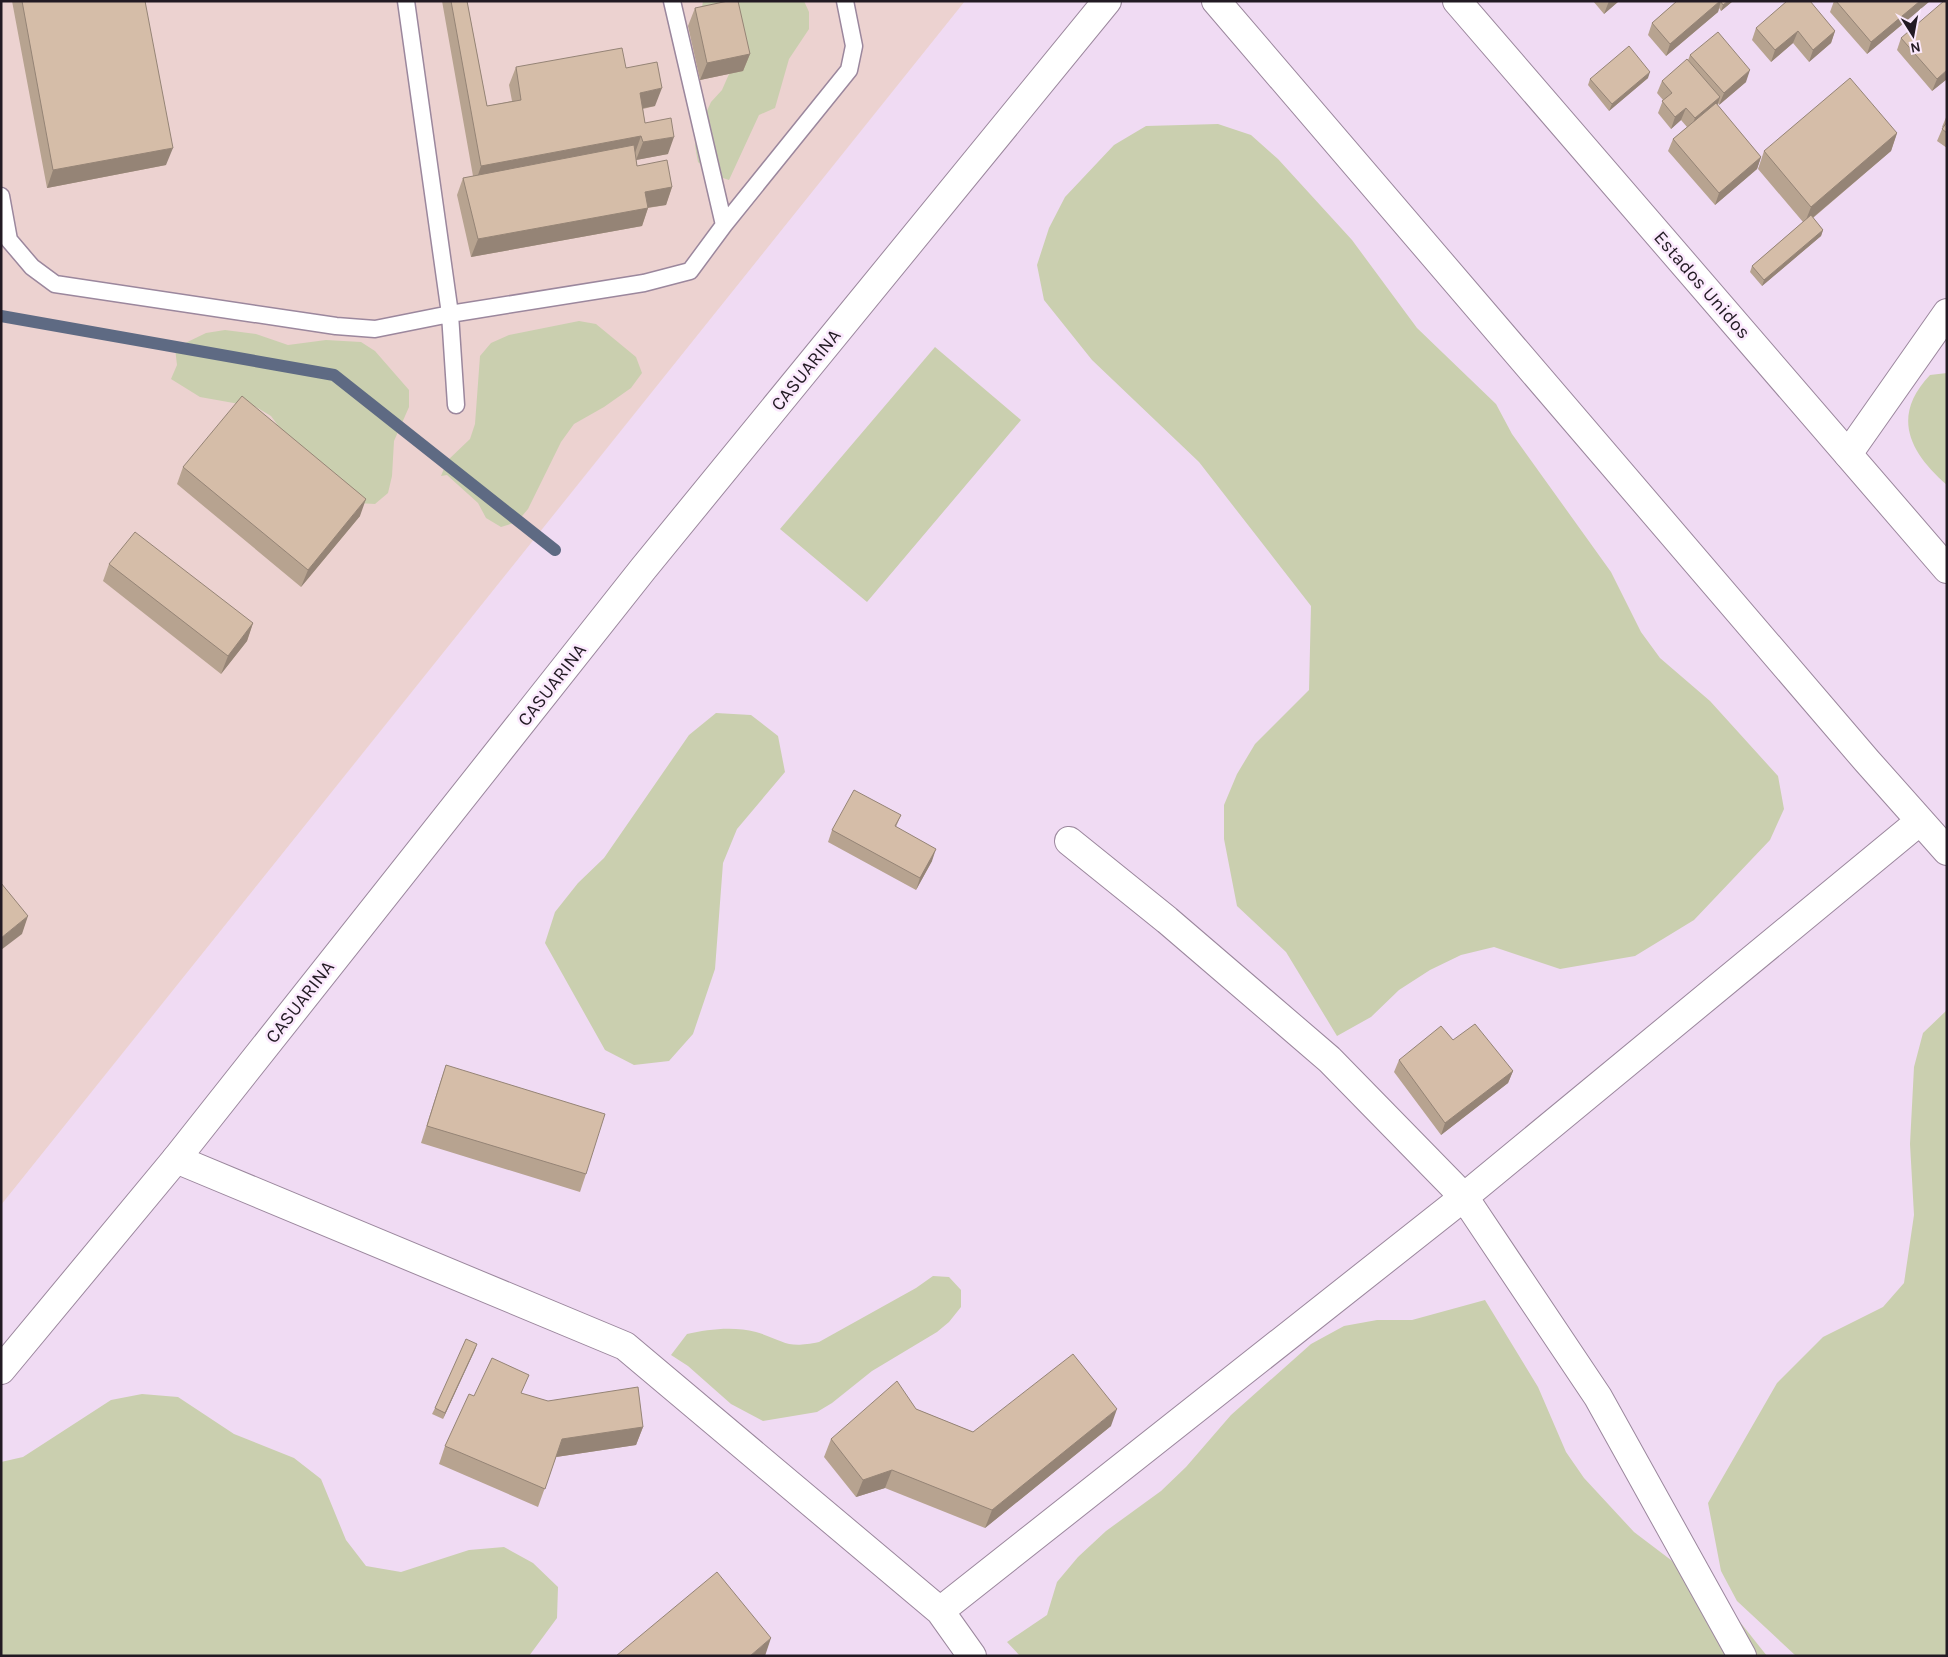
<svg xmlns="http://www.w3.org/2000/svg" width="1948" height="1657" font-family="Karla,sans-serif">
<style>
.industrial{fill:#ecd2d0}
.green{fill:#cacfaf}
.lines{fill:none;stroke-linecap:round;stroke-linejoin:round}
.stream{stroke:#5e6a83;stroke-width:12}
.service-casing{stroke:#9b879d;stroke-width:19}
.minor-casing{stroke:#9b879d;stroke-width:30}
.tertiary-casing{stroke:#9b879d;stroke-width:30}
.service{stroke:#fff;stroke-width:16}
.minor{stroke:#fff;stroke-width:28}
.tertiary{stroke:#fff;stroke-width:28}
.wall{fill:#b7a390}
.shaded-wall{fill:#958476}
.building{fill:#d5bda8;stroke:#958476}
.labels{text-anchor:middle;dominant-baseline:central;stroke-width:5;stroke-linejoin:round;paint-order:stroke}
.street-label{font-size:19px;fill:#221a23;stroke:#fbe9fd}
</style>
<rect width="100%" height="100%" fill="#f0dbf3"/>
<path class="industrial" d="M1,1H965L1,1205Z"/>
<path class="green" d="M703,1H804L809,12V29L789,59L775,108L759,115L729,180L711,174L698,162L695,146L698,130L711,102L722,90L729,74L701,13Z
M1218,124L1251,135L1278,159L1352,240L1417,328L1496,404L1512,434L1611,572L1641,632L1660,658L1710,701L1778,776L1784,809L1770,840L1694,920L1635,956L1560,969L1494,947L1461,955L1430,970L1399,990L1371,1017L1337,1036L1286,952L1237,906L1224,839V805L1237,774L1255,744L1309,690L1311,606L1199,462L1092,360L1044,300L1037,265L1049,228L1065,197L1114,145L1146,126Z
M579,321L596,324L636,357L642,373L631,388L604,407L574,424L561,442L528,509L517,522L501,527L486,518L478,503L447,475L441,476L447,461L470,439L475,424L480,356L491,343L509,335Z
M225,330L256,334L288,345L326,340L361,342L375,351L409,390V407L394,441L392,476L388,493L375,504L357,503L301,457L271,416L256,407L200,397L171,379L177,365L175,348L206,333Z
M935,347L1021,420L867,602L780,529Z
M1947,373V485C1909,452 1891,416 1930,375Z
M716,713L751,715L778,736L785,772L737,829L723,863L715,969L693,1034L669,1061L634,1065L605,1050L545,943L555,912L578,883L604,858L689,735Z
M1947,1010V1656H1796L1737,1601L1721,1571L1708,1503L1777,1383L1823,1337L1883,1307L1904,1283L1914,1215L1910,1144L1914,1067L1923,1033Z
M933,1276L949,1277L961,1290V1307L949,1322L937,1332L872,1371L832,1403L817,1412L763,1421L731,1404L688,1366L671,1355L687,1334C708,1329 734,1326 756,1332C786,1341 785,1349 819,1342L916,1288Z
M1485,1300L1538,1387L1566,1452L1584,1478L1634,1532L1721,1598L1767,1656H1020L1007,1642L1047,1615L1057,1582L1078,1557L1106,1531L1161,1491L1186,1467L1231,1415L1311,1344L1344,1326L1377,1320H1412Z
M142,1394L178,1397L234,1434L294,1458L321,1479L346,1540L366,1566L401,1572L469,1550L504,1547L533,1563L558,1587L557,1618L529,1656H1V1462L23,1457L111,1400Z"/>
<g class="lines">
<path class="stream" d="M1,316L334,375L555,550"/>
<defs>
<path id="service" d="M406,1L450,314L456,405
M672,1L724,225
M1,196L9,240L32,267L55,284L336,326L375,329L450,314L644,283L690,271L724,225L849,70L854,46L845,1"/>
<path id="minor" d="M1216,1L1867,761L1947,851
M1848,454L1947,313
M1069,841L1167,920L1329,1059L1464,1197L1920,821
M176,1159L625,1346L940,1611L972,1656
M940,1611L1464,1197L1598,1397L1742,1656"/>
<path id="tertiary" d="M1457,1L1947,569
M1,1370L176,1159L643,569L1107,1"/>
</defs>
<use href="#service" class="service-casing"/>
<use href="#minor" class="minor-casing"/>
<use href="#tertiary" class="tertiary-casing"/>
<use href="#service" class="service"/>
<use href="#minor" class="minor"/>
<use href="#tertiary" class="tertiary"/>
</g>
<path class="wall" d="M12,1H145L166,165L47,188Z
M442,1H467L487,106L512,101L509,85L516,67L626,68L655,106L643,109L645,123L668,154L636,160L637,166L672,187L666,205L648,208L642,226L471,257L457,195L463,178L473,176Z
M1593,1H1619L1604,14Z
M1677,1H1733L1721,11L1719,8L1718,12L1666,56L1648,35L1652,23Z
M1834,1H1930L1867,54L1830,12Z
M695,8L750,54L743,71L700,80L688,26Z
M1756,28L1835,31L1831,43L1809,62L1793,43L1771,62L1752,40Z
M1901,38L1947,79L1932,91L1897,50Z
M1690,55L1746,82L1719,105L1718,103L1717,105L1761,157L1757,169L1715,205L1668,151L1673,139L1687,127L1681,120L1671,129L1658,113L1663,100L1657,93L1662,81L1688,60Z
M1648,78L1609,111L1588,85L1590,79Z
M1947,115V148L1937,141L1943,127H1942Z
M1897,133L1891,151L1813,218L1823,230L1821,236L1762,286L1750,272L1752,266L1803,222L1758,169L1764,151Z
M183,467L360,516L301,587L177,484Z
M109,564L253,623L247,641L221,674L103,581Z
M901,815L896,827L932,861L916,890L828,842L832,830Z
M1453,1040L1513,1071L1508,1083L1441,1135L1394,1072L1399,1060Z
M446,1065L586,1174L580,1192L421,1143L440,1083Z
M477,1344L443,1419L432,1414L435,1408Z
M522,1394L643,1427L636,1445L556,1457L538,1507L439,1464L445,1446L474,1396Z
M916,1409L973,1432L1111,1426L985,1528L885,1488L856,1497L824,1457L831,1439Z"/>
<path class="shaded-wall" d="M1609,1H1619L1604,14Z
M1720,1H1721L1718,12L1666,56L1670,44Z
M1728,1H1733L1721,11L1723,5Z
M1920,1H1930L1867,54L1871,42Z
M1798,31L1793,43L1771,62L1775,50Z
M1835,31L1831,43L1809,62L1813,50Z
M750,54L743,71L700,80L707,63Z
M1750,70L1746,82L1719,105L1724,93Z
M1947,70V79L1932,91L1937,79Z
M1650,72L1648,78L1609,111L1612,104Z
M662,88L655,106L633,110L640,93Z
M1720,97L1716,109L1690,130L1695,118Z
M1686,108L1681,120L1671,129L1675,117Z
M1897,133L1891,151L1804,225L1811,207Z
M641,136L635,153L475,184L481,166Z
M674,137L668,154L636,160L643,142Z
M173,148L166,165L47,188L53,170Z
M1761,157L1757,169L1715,205L1719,193Z
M672,187L666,205L638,209L645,192Z
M648,208L642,226L471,257L478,239Z
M1823,230L1821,236L1762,286L1764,280Z
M366,499L360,516L301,587L308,570Z
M253,623L247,641L221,674L228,656Z
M936,849L932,861L916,890L920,878Z
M28,916L22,934L1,950V938Z
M1513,1071L1508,1083L1441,1135L1445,1123Z
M477,1344L475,1350L443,1419L445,1413Z
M1117,1409L1111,1426L985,1528L992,1510Z
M643,1427L636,1445L556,1457L562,1439Z
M892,1470L885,1488L856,1497L863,1480Z
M771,1638L765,1656H750Z"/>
<path class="building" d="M22,1H145L173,148L53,170Z
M451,1H467L487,106L521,100L516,67L622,48L626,68L657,62L662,88L640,93L645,123L671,118L674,137L643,142L641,136L481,166Z
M728,1H738L750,54L707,63L695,8Z
M1677,1H1720L1670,44L1652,23Z
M1721,1H1728L1723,5L1721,2Z
M1787,1H1810L1835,31L1813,50L1798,31L1775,50L1756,28Z
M1836,1H1920L1871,42Z
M1944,1H1947V70L1937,79L1901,38Z
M1718,32L1750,70L1724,93L1690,55Z
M1629,46L1650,72L1612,104L1590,79Z
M1687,59L1720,97L1695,118L1686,108L1675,117L1662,101L1672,93L1662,81Z
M1850,78L1897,133L1811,207L1764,151Z
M1716,103L1761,157L1719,193L1673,139Z
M1947,122V133L1942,129Z
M634,145L637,166L667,160L672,187L645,192L648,208L478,239L463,178Z
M1811,215L1823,230L1764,280L1752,266Z
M242,396L366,499L308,570L183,467Z
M135,532L253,623L228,656L109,564Z
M854,790L901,815L895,826L936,849L920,878L832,830Z
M1,883L28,916L1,938Z
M1475,1024L1513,1071L1445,1123L1399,1060L1441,1026L1453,1040Z
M446,1065L605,1114L586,1174L427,1126Z
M466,1339L477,1344L445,1413L435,1408Z
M1073,1354L1117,1409L992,1510L892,1470L863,1480L831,1439L897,1381L916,1409L973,1432Z
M492,1358L529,1375L521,1393L548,1401L638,1387L643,1427L562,1439L545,1489L445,1446L469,1394L474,1396Z
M717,1572L771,1638L750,1656H616Z"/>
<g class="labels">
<g class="street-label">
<text transform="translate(1702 285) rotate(49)">Estados Unidos</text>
<text transform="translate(806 370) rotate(-51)">CASUARINA</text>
<text transform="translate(552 685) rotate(-52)">CASUARINA</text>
<text transform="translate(300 1002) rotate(-52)">CASUARINA</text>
</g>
</g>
<rect width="1948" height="1657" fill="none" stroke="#221a23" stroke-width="5"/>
<g transform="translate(1913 35) rotate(169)" stroke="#fbe9fd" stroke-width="4" paint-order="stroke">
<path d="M0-4L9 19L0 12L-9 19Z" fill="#221a23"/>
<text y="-8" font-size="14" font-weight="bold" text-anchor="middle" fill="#221a23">N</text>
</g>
</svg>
